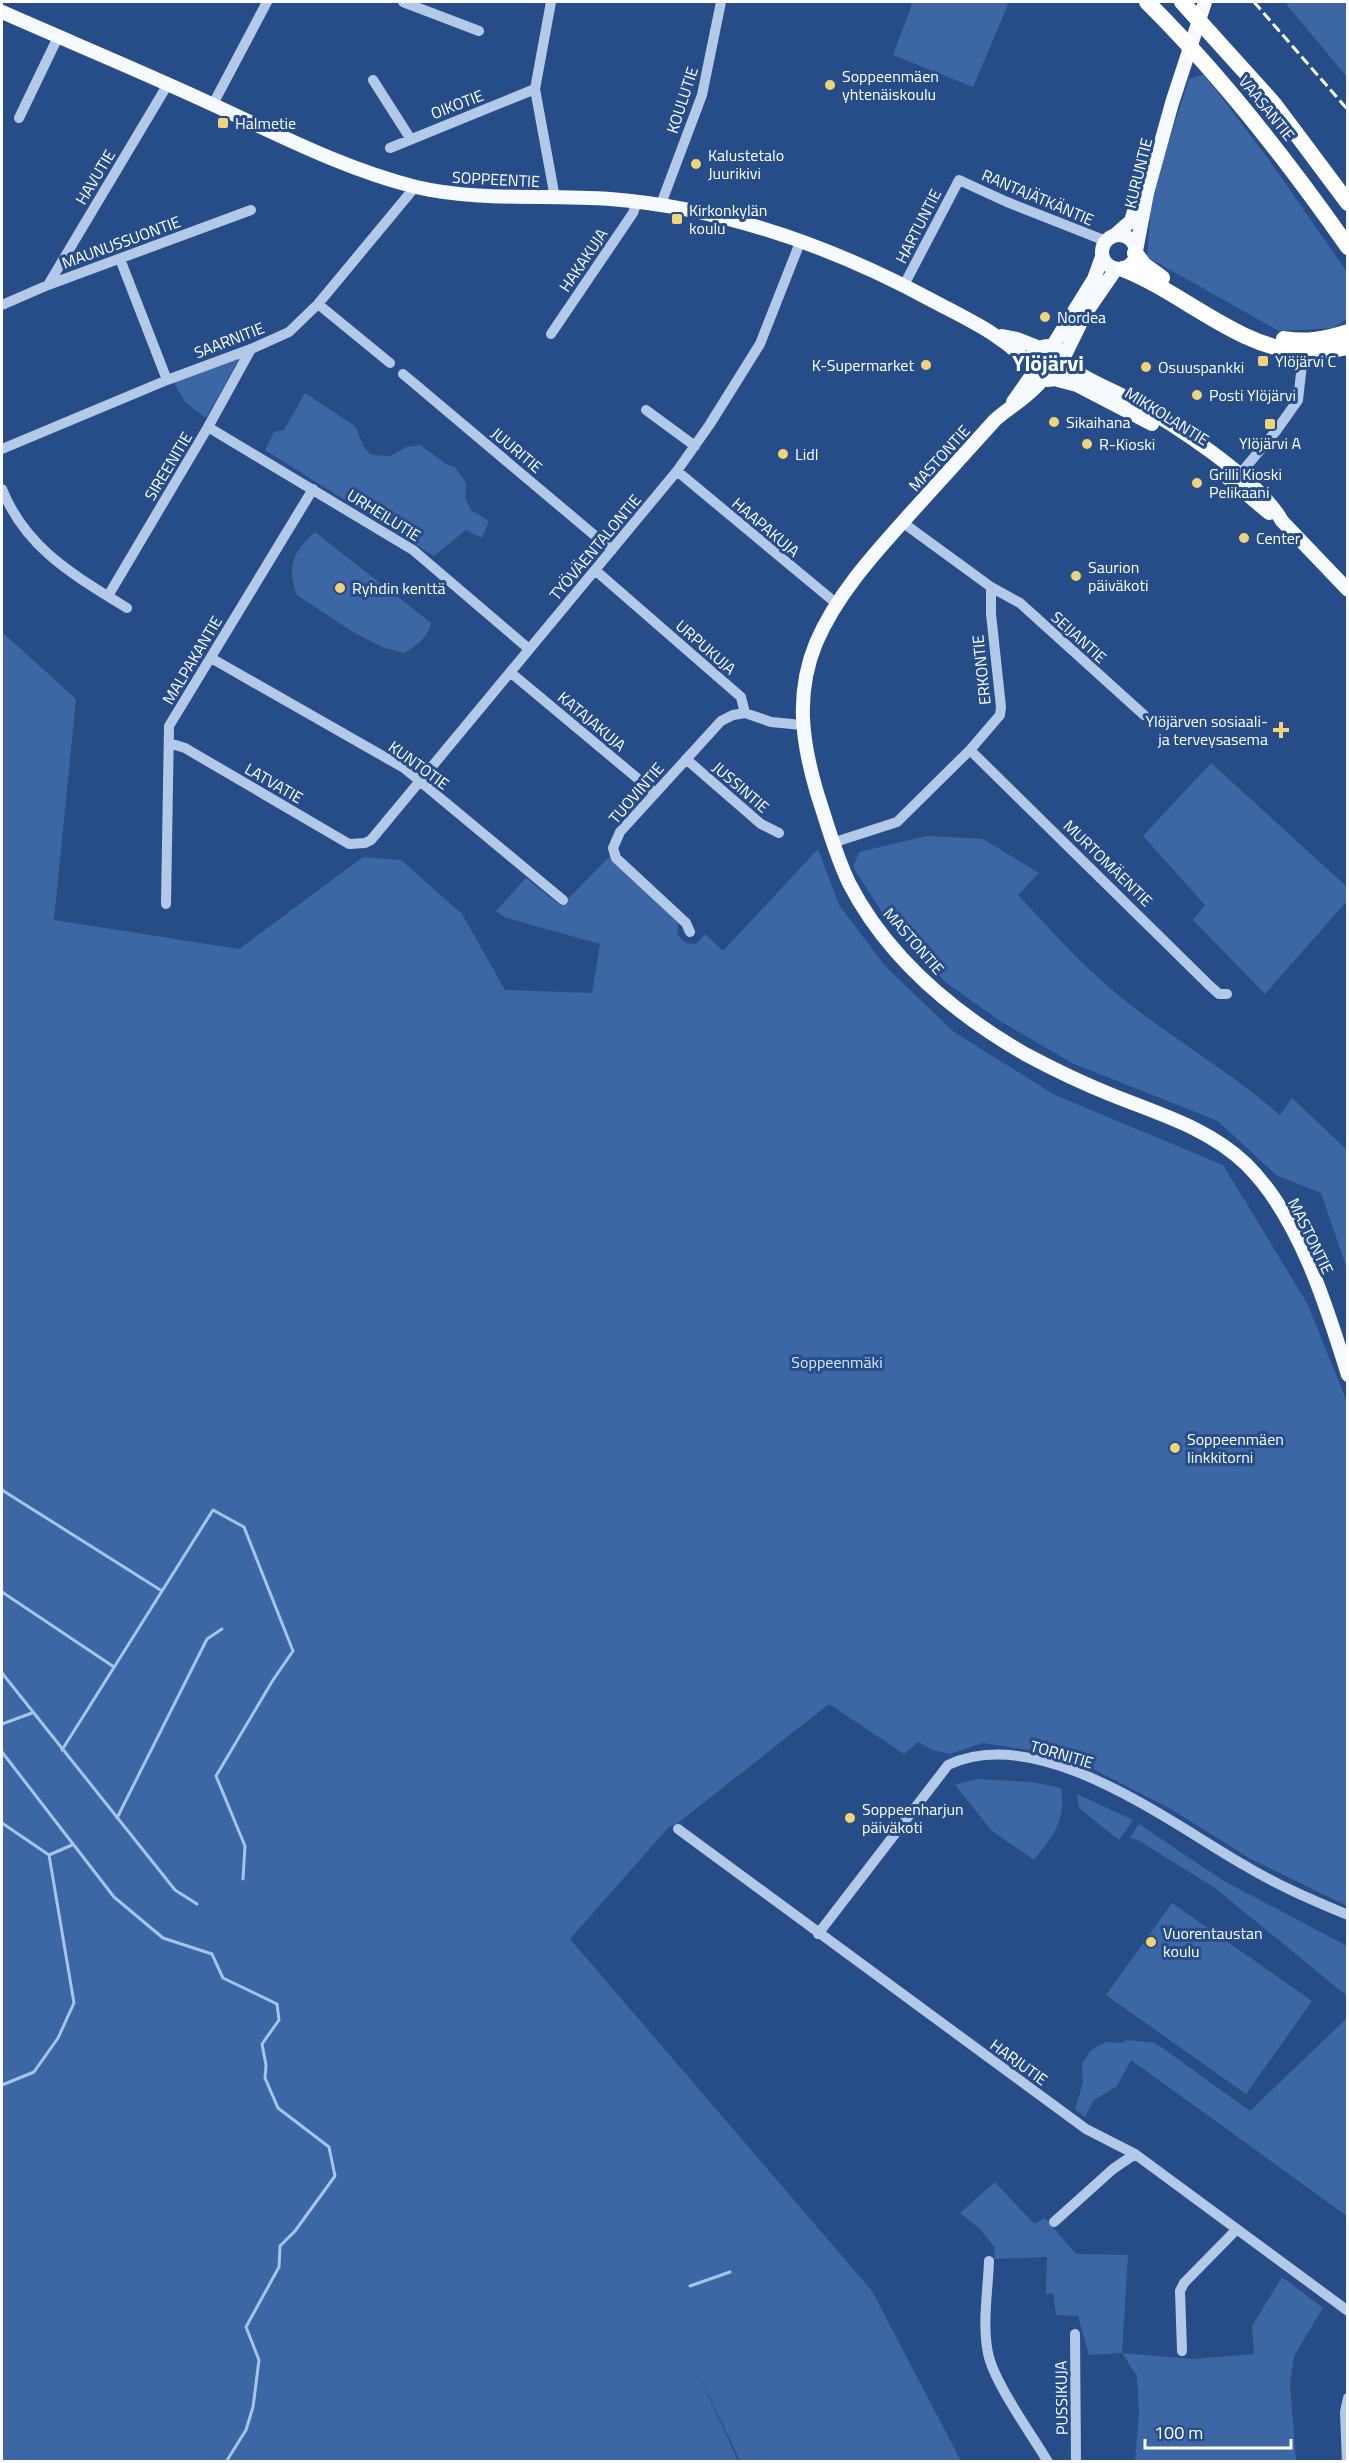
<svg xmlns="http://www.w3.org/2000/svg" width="1349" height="2463" font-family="'Titillium Web',sans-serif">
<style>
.green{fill:#3c66a4}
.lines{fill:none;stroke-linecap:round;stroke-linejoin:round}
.stream{stroke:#a8c4e9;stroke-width:3}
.minor{stroke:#b4c9e8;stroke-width:10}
.major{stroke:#f6f9fe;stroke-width:14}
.highway{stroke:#fff;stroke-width:16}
.rail{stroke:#fff;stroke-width:3;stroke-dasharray:10 4.5;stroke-linecap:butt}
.poi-dot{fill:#f1d37a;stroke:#274d88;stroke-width:2}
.labels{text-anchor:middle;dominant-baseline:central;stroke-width:6;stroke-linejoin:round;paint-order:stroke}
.poi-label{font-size:16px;fill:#fff;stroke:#274d88;text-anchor:start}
.street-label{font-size:16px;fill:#fff;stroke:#274d88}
.park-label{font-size:16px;fill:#d8e4f7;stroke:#274d88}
.district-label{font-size:22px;font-weight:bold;fill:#fff;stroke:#274d88}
</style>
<rect width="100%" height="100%" fill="#274d88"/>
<path class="green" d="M913,2H1009L973,87L893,55Z
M1287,2H1347V77L1287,5Z
M1204,74L1269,160L1347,272V319L1333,328L1279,331L1147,257L1152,194L1189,79Z
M243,352L206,418L186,403L174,383Z
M305,393L355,426L364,447L371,455L390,456L406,447L420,445L446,464L455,467L466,483L465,498L471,510L489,521L482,538L466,530L434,556L265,450L274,432L284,430Z
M315,532L431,623C428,638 416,646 404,653L382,647L353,632L297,595C286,566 293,552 315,532Z
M2,632L76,699L54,920L239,949L363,857L401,860L462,914L505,990L592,993L600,944L504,917L496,911L526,878L561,906L611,855L678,920L677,934L685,943L696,944L705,934L723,951L818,849L839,905L885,966L954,1032L1055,1095L1223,1165L1307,1303L1347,1402V1906L1249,1858L1171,1809L1089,1767L1041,1752L983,1743L950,1754L932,1750L918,1742L904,1754L829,1704L678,1823L668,1828L570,1939L872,2291L961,2461H740L696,2368L738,2461H2Z
M1211,763L1347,887V901L1265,994L1193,920L1205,905L1143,836Z
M927,836L983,839L1039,873L1018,895C1045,923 1071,954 1101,980C1156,1030 1224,1066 1280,1115L1292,1098L1347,1150V1269L1321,1193L1276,1175L1218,1121L1072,1063L1000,1021L944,981L885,917L853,867L859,852Z
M977,1779L1032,1782L1061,1788C1066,1822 1053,1835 1034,1860L992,1831L955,1785Z
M1077,1794L1133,1820L1119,1840L1079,1808Z
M1139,1824L1224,1881L1347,1946V1996L1215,1888L1138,1840L1130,1838Z
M1172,1903L1312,2001L1246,2094L1106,1995Z
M1347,2018V2216L1131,2060L1117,2086L1094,2100L1085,2117L1075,2109L1083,2083L1082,2064L1091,2050L1106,2042L1121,2043L1127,2040L1155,2043L1164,2049L1250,2111Z
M995,2182L1034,2224L1045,2218L1076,2254L1128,2255L1122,2353L1192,2359L1254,2354L1252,2326L1282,2277L1323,2308L1294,2356L1290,2385L1296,2461H1135L1139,2413L1137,2376L1122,2353L1089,2355L1078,2316L1056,2315L1053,2293L1046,2294L1047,2257L994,2259L995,2248L980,2229L960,2213Z"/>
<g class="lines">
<path class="stream" d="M2,1490L162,1591
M2,1592L114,1667
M2,1673L175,1890L197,1904
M2,1724L32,1713
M62,1750L213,1510L244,1527L293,1651L273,1680L216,1776L245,1846L243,1879
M2,1752L114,1897L163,1938L212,1954L223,1978L277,2004L279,2020L262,2044L266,2065L265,2078L278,2108L329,2147L335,2176L295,2231L280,2246L279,2267L246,2327L259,2360L253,2407L246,2430L226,2462
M117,1818L207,1639L222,1629
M2,1823L49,1855L72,1845
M2,2085L34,2072L58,2038L74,2003L49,1855
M690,2286L730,2272"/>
<path class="minor" d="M403,2L479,31
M551,2L535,89L555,198
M373,80L410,138
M213,104L267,2
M19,118L58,37
M390,148L535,89
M661,204L702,95L721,2
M120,259L167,380
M48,285L168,84
M904,285L959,180L1007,202L1106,241
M318,304L390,363
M2,305L48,285L251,210
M551,334L633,213L637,202
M403,374L612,550
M646,410L695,446
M208,427L413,550L529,649
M2,449L167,380L251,349L289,332L318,304L415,187
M677,471L837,604
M1235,480L1276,431L1298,400L1304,347
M2,489C26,549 74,575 127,608
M595,570L741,697L745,713L771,722L802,725
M991,587L1020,603L1144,715
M108,596L208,427L251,349
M211,658L404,768L563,900
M510,672L655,793
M169,743L185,748L349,844L365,843L371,840L677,471L710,424L760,344L801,240
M970,750L1210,986L1219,994H1227
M686,759L761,824L779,833
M832,843L897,822L970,750L1000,715L1001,707L991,614V587L902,522
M166,904L169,726L313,489
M690,932L686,923L616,858L613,848L620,832L721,721L733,715L745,713
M678,1829L1086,2129L1135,2154L1348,2311
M818,1934L948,1765C1039,1722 1169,1822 1244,1865C1277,1885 1312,1900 1348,1915
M1054,2222L1113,2169L1135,2154
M989,2261C988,2290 982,2324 988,2353C993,2381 1032,2435 1048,2462
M1075,2334L1076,2462
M1182,2351L1180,2291L1184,2283L1237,2229
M1347,2462L1345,2412L1348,2398"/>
<path class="major" d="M2,12C70,42 138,70 205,101C273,132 343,169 416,187C480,202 545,194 610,199C725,208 834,247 935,302C973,322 1002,335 1032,366
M1115,235L1131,221L1139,195
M1102 252a17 17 0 1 1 34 0a17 17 0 1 1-34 0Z
M1136,251L1147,193L1172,103L1205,2
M1002,336L1017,339L1040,348
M1031 363a17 17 0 1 1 34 0a17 17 0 1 1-34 0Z
M1052,347L1094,279L1102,257
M1064,357L1085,314L1116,269
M1065,364C1085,380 1107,387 1129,399C1172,423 1258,478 1282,521L1348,590
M1043,379C1030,396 1011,406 995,420C966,452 938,483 909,515C874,554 837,594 816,643C795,694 802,742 817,793C827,823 835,854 849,883C887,957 954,1013 1025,1054C1053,1069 1082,1083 1112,1095C1159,1114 1209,1128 1246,1164C1299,1216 1327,1307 1348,1375
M1054,379L1077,385L1152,424
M1013,402L1034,372
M1224,475L1269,513"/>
<path class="highway" d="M1147,2C1222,76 1287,160 1348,247
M1182,2L1274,104L1348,203
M1135,253L1144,265L1162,278
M1123,269C1182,292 1237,347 1302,352C1317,354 1333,349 1348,347
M1284,339C1306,343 1326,339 1348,332"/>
<path class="rail" d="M1254,2L1348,110"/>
</g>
<g class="poi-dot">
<circle cx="830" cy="85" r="6"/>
<rect x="217" y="117" width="12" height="12" rx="3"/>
<circle cx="696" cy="164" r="6"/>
<rect x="671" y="213" width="12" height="12" rx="3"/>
<circle cx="1045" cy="317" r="6"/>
<rect x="1257" y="355" width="12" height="12" rx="3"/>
<circle cx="926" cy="365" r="6"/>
<circle cx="1146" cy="367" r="6"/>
<circle cx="1197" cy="395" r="6"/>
<circle cx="1054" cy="422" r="6"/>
<rect x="1264" y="418" width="12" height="12" rx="3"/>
<circle cx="1087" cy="444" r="6"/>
<circle cx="783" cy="454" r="6"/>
<circle cx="1197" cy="483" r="6"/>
<circle cx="1244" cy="538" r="6"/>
<circle cx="1076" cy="576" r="6"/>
<circle cx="340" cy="588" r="6"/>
<path d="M1278 721h6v6h6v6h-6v6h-6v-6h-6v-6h6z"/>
<circle cx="1175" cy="1448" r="6"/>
<circle cx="850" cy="1818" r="6"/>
<circle cx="1151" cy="1942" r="6"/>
</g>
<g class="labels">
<g class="poi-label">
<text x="842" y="76">Soppeenmäen<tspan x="842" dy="18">yhtenäiskoulu</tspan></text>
<text x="235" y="123">Halmetie</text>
<text x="708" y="155">Kalustetalo<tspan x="708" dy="18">Juurikivi</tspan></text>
<text x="689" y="210">Kirkonkylän<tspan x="689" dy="18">koulu</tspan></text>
<text x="1057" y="317">Nordea</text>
<text x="1275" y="361">Ylöjärvi C</text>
<text x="914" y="365" text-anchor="end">K-Supermarket</text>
<text x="1158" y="367">Osuuspankki</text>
<text x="1209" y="395">Posti Ylöjärvi</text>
<text x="1066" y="422">Sikaihana</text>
<text x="1270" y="443" text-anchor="middle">Ylöjärvi A</text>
<text x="1099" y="444">R-Kioski</text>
<text x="795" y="454">Lidl</text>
<text x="1209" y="474">Grilli Kioski<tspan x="1209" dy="18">Pelikaani</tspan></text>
<text x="1256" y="538">Center</text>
<text x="1088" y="567">Saurion<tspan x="1088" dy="18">päiväkoti</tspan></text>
<text x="352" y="588">Ryhdin kenttä</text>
<text x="1268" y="721" text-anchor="end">Ylöjärven sosiaali-<tspan x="1268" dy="18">ja terveysasema</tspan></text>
<text x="1187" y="1439">Soppeenmäen<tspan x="1187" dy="18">linkkitorni</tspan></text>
<text x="862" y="1809">Soppeenharjun<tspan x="862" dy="18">päiväkoti</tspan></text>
<text x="1163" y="1933">Vuorentaustan<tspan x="1163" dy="18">koulu</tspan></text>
</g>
<g class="street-label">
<text transform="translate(682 100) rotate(-72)">KOULUTIE</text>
<text transform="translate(457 104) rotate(-21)">OIKOTIE</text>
<text transform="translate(1267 108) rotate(51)">VAASANTIE</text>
<text transform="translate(1138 173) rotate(-76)">KURUNTIE</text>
<text transform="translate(95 177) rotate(-59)">HAVUTIE</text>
<text transform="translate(496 179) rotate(3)">SOPPEENTIE</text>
<text transform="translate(1038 197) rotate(23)">RANTAJÄTKÄNTIE</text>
<text transform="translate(918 226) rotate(-63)">HARTUNTIE</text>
<text transform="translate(121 242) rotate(-20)">MAUNUSSUONTIE</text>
<text transform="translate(583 260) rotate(-56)">HAKAKUJA</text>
<text transform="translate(229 340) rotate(-21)">SAARNITIE</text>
<text transform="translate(1167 416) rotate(32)">MIKKOLANTIE</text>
<text transform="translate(517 450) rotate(40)">JUURITIE</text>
<text transform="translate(939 458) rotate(-48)">MASTONTIE</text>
<text transform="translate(168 466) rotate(-59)">SIREENITIE</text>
<text transform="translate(384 515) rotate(32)">URHEILUTIE</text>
<text transform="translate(766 527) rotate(40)">HAAPAKUJA</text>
<text transform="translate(595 547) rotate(-50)">TYÖVÄENTALONTIE</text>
<text transform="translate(1079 637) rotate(42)">SEIJANTIE</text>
<text transform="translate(706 647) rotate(41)">URPUKUJA</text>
<text transform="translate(192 660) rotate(-59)">MALPAKANTIE</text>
<text transform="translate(981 670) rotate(-96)">ERKONTIE</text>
<text transform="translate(592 721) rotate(40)">KATAJAKUJA</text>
<text transform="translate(419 765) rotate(36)">KUNTOTIE</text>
<text transform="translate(274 783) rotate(30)">LATVATIE</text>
<text transform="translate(741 787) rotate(41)">JUSSINTIE</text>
<text transform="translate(636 793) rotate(-49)">TUOVINTIE</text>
<text transform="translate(1108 863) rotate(44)">MURTOMÄENTIE</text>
<text transform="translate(914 941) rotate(49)">MASTONTIE</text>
<text transform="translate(1311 1236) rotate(64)">MASTONTIE</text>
<text transform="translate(1062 1754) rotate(16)">TORNITIE</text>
<text transform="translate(1019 2062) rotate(36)">HARJUTIE</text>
<text transform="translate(1061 2398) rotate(-91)">PUSSIKUJA</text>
</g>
<g class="park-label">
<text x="837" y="1362">Soppeenmäki</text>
</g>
<g class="district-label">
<text x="1048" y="363">Ylöjärvi</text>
</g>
</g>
<rect width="1349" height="2463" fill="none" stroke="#ffffff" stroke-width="6"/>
<path d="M1145 2439v9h146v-9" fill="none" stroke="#ffffff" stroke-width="3"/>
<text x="1154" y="2439" font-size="18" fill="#ffffff" stroke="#274d88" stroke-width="4.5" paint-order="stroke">100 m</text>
</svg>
